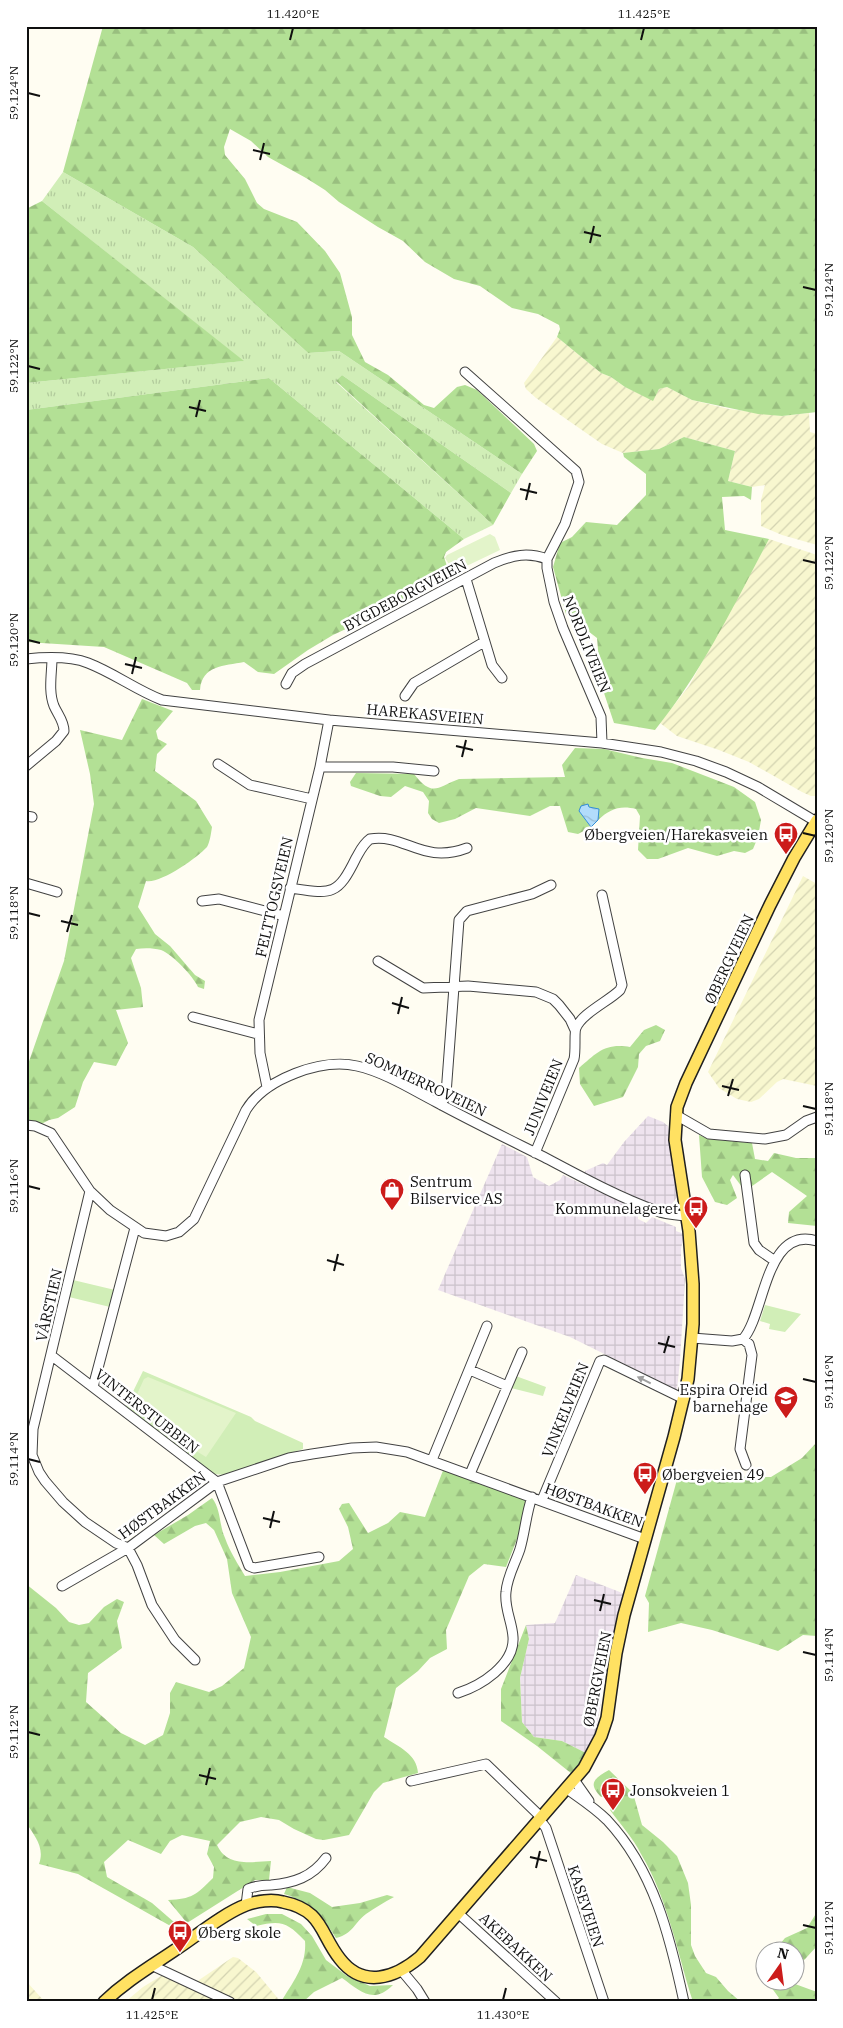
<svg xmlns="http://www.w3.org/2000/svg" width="843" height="2028" font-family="'IBM Plex Serif',serif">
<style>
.industrial{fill:url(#industrial-grid)}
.farmland{fill:url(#farmland-furrows)}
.grass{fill:url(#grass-tufts)}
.forest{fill:url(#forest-firs)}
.park{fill:#d1eeb7}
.pitch{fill:#e3f4ca}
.water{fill:url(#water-waves);stroke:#328ed8}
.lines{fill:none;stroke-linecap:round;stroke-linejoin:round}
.minor-casing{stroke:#424242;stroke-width:11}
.major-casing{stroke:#202020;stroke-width:14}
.minor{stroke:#fff;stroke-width:9}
.major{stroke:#ffe162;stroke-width:11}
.oneway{fill:#9f9f9f}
.ticks{fill:none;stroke:#0f0f0f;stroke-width:2}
.labels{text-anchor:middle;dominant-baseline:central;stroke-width:5;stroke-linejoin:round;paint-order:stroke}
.street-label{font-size:15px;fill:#0f0f0f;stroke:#fff}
.poi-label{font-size:15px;fill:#0f0f0f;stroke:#fff;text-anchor:start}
.neatline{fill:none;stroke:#0f0f0f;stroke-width:2}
.ticks-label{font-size:12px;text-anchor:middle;fill:#0f0f0f}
</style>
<defs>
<pattern id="industrial-grid" width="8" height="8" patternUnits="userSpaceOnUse" patternTransform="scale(1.25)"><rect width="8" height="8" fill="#eee3ee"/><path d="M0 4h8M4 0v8" fill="none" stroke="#cbc2cb"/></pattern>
<pattern id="farmland-furrows" width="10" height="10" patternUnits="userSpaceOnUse" patternTransform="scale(1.25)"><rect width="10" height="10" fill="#f8f7cf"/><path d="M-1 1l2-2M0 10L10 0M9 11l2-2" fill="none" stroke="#d3d3b1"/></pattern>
<pattern id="grass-tufts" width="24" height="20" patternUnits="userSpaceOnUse" patternTransform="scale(1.25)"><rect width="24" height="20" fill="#d1eeb7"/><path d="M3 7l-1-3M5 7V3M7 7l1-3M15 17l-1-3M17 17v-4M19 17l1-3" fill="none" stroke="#b2cb9c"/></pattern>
<pattern id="forest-firs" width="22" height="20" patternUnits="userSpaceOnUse" patternTransform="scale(1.25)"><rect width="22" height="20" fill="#b3e095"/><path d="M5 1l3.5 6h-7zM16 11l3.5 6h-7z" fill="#99bf7f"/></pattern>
<pattern id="water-waves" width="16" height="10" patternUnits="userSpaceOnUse" patternTransform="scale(1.25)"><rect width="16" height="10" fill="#b2dcfb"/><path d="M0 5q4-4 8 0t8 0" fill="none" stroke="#98bcd6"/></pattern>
</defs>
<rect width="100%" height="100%" fill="#fffdf2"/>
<path class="industrial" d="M648,1116L663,1122L668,1126L677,1197L670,1207H660L644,1201L584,1173L585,1171L603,1163L607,1165L624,1142Z
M502,1144L527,1157L533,1177L549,1186L560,1180L563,1175L638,1210V1219L646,1223L652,1217L676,1227V1231L684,1234L681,1249V1268L685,1279L680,1360L677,1390L570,1337L438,1290Z
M576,1575L625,1594L614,1646L608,1644L600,1708L596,1730L586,1753L562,1741L534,1737L522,1722L520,1678L529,1639L526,1625L555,1623Z"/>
<path class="farmland" d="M557,337L601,373L611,377L625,387L653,400L659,389L667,387L692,400L729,409L782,416L809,413L810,432L817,434V545L782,535L761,526V500L765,485L752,487L728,481L735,451L684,437L659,449L623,453L602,444L536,398L526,389L524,383Z
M769,539L817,555V796H811L802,792L749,762L719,750L677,736L660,723L689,686Z
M803,876L817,884V1086L783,1079L777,1082L759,1099L751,1102L737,1099L719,1088L708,1072Z
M233,1957L238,1958L256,1972L281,2002H238L196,1982Z
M161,1976H164L222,2002H125L143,1987Z
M26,1981L45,2002H26Z"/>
<path class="grass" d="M63,172L193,247L308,353L339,351L522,474L511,493L342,375L336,382L493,525L464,539L269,378L26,410V383L243,361L42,201Z"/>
<path class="forest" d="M103,26H817V412L782,416L758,414L692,400L667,387L659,389L653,401L625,387L611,377L601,373L557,337L560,329L559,325L538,314L512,308L480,286L454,279L425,262L403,241L378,227L339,202L325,190L306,178L268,157L251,141L230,129L224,147L225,155L245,179L257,203L264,209L297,222L325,251L340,273L352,317V335L365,362L388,375L424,405L434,408L457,387L465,385L477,390L534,444L537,451L522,474L339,351L308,353L193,247L63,172Z
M42,201L244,361L26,383V209Z
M342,375L511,493L493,525L336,381Z
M269,378L464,539L446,552L444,557L450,575L403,601L377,604L363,621L333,635L308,650L274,674L258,672L244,662C224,666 202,665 200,690H192L187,683L104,647L26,642V410Z
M684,437L735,451L728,481L752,487L751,500L744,496L722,497L725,530L769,539C734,605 702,672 655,730L614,723L601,684L597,638L566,614L553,567L560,543L572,537L586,522L617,525L646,495V474L624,457L623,453L659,449Z
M142,699L173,711L156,731L158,739L167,744L157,754L155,771L196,801L212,827C211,833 210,842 207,847C197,858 160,884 146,881L138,907L155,934L170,946L195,975L205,981L204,989L198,987C193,976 173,955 161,950C153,948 144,948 136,949L131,958L141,988L143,1007L116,1010L128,1043L116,1066L94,1062L83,1082L75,1107L58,1118L49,1120L26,1132V1070L64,961L94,804L90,774L80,730L122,740Z
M575,748L604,749L642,758L672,763L734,787L755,802L761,820L758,837L753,849L745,853L734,851L717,856L688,848L658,859H647L638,850L640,816L636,809C620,805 610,809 598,820L579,811L591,827L578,834L568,832L560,806H550L530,816L476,808L455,819L439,823L432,819L428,813L429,801L423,792L405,786L391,797L380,796L351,786L350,782L356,773L414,774C433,798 437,787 459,779L565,777L562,765Z
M656,1025L665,1030L660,1041L646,1046L639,1054L638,1067L623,1097L594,1106L580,1084L579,1068C597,1053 604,1043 630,1047L644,1030Z
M699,1135L708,1139L752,1143L755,1159L768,1161L774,1153L796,1158H817V1226L788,1223L789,1212L807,1196L772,1172L745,1191L733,1175L730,1180L737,1198L727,1205L715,1202L702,1177Z
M817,1442V1636L803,1635L778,1651L712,1630L681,1623L648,1632L649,1603L645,1596L678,1476L771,1477L802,1458Z
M444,1468L526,1499L519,1534L506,1567L484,1564L469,1576L446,1630L447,1649L430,1658L418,1671L396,1688L384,1737C399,1747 417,1754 418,1773L383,1783L374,1792L349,1835L324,1840L316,1839L294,1829L279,1820L261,1817L240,1822L217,1845C227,1867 250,1862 271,1861L269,1880H255L187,1923L168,1900C192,1899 196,1895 213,1878L214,1867L207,1854L210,1841L182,1835L170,1841L161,1854L128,1840L104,1862L107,1877L152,1903L182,1929L183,1933L78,1874L39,1864C45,1848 35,1836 26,1823V1584L56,1608L69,1622L79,1625L89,1623L104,1607L117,1599L124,1602L117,1621L122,1648L88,1673L86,1702L121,1733L145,1745L163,1735L170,1713V1693L176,1682L209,1692L222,1686L244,1668L251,1637L232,1593L227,1559L214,1530L206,1523L195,1526L164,1544L154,1535L188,1515L212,1498C221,1509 219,1525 225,1538C230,1552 238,1564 245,1576L280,1572L339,1561L353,1549L348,1527L339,1509L342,1504L349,1503L368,1533L388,1523L400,1512L425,1517Z
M526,1625L529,1639L520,1678L522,1722L534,1737L562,1741L586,1753L572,1774L537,1746L501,1721V1689Z
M609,1770L633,1793L642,1825L663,1842L677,1856L688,1883L691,1905V1945L695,1956L706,1973L716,1977L728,1991L741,2002H693C677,1952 668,1899 641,1854C633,1838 620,1824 610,1810L616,1804V1799L610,1795L601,1797C587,1783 595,1778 609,1770Z
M287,1887L310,1893L332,1907L360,1903L387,1895L394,1897C384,1902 375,1908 366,1914C354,1923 353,1934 336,1938C319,1912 315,1904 284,1894Z
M817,1912V1946L796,1969V1950H775L785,1938L807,1928Z
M266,1914H282L301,1924L312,1936L326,1960L347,1976L370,1986L393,1985C373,2005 360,1991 342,1978L314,1992L303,2002H281C293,1982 307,1965 305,1941C287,1922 281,1920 256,1926L247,1919Z
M766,1980L794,1981L795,1984L817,1992V2002H775L779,1998Z"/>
<path class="park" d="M73,1280L115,1290L110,1307L69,1297Z
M765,1305L801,1314L785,1332L769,1329L770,1324L760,1321Z
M143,1371L251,1417L255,1421L303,1443V1449L224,1475L214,1474L126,1406Z
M513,1375L546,1387L543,1396L511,1388Z"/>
<path class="pitch" d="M490,534L495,537L500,550L454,572L445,558L447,555Z
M148,1377L236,1413L206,1457L167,1433L133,1403L144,1379Z"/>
<path class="water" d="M588,804L589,807L599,809L598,820L591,827L579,811L581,806Z"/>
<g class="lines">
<defs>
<path id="minor" d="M465,372L576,471L579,482L565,524L547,559V568L554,602L563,628L601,717L602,743
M466,579L492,665L502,678
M26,659C46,657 70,656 88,663C114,673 136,690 162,700L329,720L602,743L661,752L696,761L726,772L758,787L815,821
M286,684L292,673L305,664L494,563C513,555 528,552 547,559
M405,696L414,683L484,642
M218,764L250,785L312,799
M26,766L56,741L64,731C64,721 58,715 54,706C48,691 52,673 52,658
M320,767H393L434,771
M26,816L32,817
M26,883L57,892
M290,888C331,894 337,897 356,858C360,851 363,844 370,839C405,833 422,865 467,848
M202,901L219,899L284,916
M378,961L423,988L468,986L536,992L553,999L559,1005L570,1019L575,1030
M193,1017L258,1034
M267,1087L260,1053L259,1020L320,767L329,720
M441,1105L446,1094L459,920L467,911L532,894L551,885
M676,1115L709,1134L765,1139L786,1135L806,1121L817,1117
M26,1125L35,1126L51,1133L90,1191L110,1210L144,1233L166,1236L179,1232L194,1219L246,1110C265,1079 321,1058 357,1066C384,1072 411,1089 436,1102C471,1121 508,1139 544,1157C580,1176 618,1197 657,1211C666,1215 677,1215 687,1216
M535,1153L574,1059C576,1051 574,1032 576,1028C581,1014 609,1001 620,990L622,985L602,895
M745,1175L754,1243L759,1250L775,1261
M90,1191L33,1429L32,1455L39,1472L45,1481L63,1502L85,1522L116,1543L128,1548L137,1565L152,1605L175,1640L195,1660
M692,1338L732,1341L743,1339C765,1315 765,1225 817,1241
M743,1339L749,1344L752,1355L740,1449L746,1465
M52,1356L217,1482L249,1566L254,1568L319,1557
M470,1370L507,1386
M93,1387L135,1228
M432,1460L487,1326
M470,1474L522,1352
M542,1500L600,1361L604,1360L684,1399
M62,1586L128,1548L217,1482L289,1458L312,1454L352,1448L376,1447L407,1452L645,1539
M458,1693C480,1686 515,1665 513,1637C512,1621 504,1608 506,1592C507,1577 515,1564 520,1549C525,1532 526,1514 532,1497
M411,1781L486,1764L542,1818
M575,1781L589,1801
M567,1789C581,1799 595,1808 607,1820C654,1870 670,1937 684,2002
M540,1820L546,1828L604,2002
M246,1905L248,1889C255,1886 263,1885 271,1885C294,1883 312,1877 326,1858
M458,1913L556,2002
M151,1965L230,2002
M402,1971L417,1989L425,2002"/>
<path id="major" d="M104,2002C126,1981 150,1967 175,1950C195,1937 224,1913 246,1905C257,1901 272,1899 283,1902C323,1910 320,1934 340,1959C363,1989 395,1978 420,1957L584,1768L601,1736L607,1718L616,1653L624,1615L674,1437L688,1379L693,1324V1284L689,1231L675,1140L677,1107L686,1083L770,905L794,858L817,820"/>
</defs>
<use href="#minor" class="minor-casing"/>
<use href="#major" class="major-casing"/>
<use href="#minor" class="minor"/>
<use href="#major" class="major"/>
</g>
<defs><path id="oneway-solid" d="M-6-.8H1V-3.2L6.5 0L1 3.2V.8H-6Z" transform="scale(1.25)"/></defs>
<use class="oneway" href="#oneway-solid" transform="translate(644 1380) rotate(-154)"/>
<path class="ticks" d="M290,40L293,28M641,40L644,28M28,93L40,96M253,150L270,154M260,160L264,143M584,232L601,236M590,243L594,226M803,287L816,290M28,366L40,369M189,407L206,411M196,417L200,400M520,489L537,493M526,500L530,483M803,560L816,563M28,640L40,643M125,664L142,668M132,674L136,657M456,746L473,750M462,757L466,740M803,833L816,836M28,913L40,916M61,921L78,925M67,932L72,915M392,1003L409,1008M398,1014L402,997M722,1086L739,1090M728,1096L733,1079M803,1106L816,1109M28,1186L40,1189M327,1260L344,1265M334,1271L338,1254M658,1343L675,1347M664,1353L669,1336M803,1379L816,1382M28,1459L40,1462M263,1518L280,1522M270,1528L274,1511M594,1600L611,1604M600,1611L604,1594M803,1652L816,1655M28,1732L40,1735M199,1775L216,1779M206,1785L210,1768M530,1857L547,1861M536,1868L540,1851M803,1925L816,1928M152,2000L155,1988M503,2000L506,1988"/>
<defs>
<symbol id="bus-pin" viewBox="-11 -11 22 30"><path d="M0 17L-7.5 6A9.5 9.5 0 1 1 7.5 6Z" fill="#cc1c1b" stroke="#fff"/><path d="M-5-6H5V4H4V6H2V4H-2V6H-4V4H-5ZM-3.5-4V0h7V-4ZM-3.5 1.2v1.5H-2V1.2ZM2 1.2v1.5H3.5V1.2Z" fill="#fff"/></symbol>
<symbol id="shop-pin" viewBox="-11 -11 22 30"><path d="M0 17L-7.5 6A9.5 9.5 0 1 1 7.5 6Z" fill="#cc1c1b" stroke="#fff"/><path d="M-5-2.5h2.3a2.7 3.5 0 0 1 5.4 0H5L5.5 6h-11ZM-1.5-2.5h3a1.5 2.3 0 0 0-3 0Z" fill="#fff"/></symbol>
<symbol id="school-pin" viewBox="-11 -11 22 30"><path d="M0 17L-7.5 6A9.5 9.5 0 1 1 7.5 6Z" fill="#cc1c1b" stroke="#fff"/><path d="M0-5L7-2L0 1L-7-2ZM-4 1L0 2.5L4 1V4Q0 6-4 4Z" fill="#fff"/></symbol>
</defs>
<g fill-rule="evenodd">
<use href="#bus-pin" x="772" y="820" width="28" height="38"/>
<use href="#shop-pin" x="378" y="1176" width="28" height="38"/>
<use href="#bus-pin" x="682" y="1194" width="28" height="38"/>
<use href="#school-pin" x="772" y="1384" width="28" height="38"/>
<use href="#bus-pin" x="631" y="1460" width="28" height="38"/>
<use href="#bus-pin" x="599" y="1776" width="28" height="38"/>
<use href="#bus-pin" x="166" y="1918" width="28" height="38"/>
</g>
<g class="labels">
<g class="street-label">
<text transform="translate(405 595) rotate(-28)">BYGDEBORGVEIEN</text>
<text transform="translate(587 644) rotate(68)">NORDLIVEIEN</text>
<text transform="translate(425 714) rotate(5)">HAREKASVEIEN</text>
<text transform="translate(274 897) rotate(-77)">FELTTOGSVEIEN</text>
<text transform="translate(729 959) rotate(-65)">ØBERGVEIEN</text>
<text transform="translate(426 1084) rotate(25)">SOMMERROVEIEN</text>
<text transform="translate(543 1097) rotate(-68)">JUNIVEIEN</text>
<text transform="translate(49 1305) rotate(-77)">VÅRSTIEN</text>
<text transform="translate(565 1410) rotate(-68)">VINKELVEIEN</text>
<text transform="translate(147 1411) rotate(38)">VINTERSTUBBEN</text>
<text transform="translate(162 1505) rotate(-36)">HØSTBAKKEN</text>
<text transform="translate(594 1505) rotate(20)">HØSTBAKKEN</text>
<text transform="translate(597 1679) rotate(-79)">ØBERGVEIEN</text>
<text transform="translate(586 1906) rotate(72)">KASEVEIEN</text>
<text transform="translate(516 1947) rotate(43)">AKEBAKKEN</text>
</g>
<g class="poi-label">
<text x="768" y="834" text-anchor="end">Øbergveien/Harekasveien</text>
<text x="410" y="1181">Sentrum<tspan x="410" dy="17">Bilservice AS</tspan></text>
<text x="678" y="1208" text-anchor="end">Kommunelageret</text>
<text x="768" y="1389" text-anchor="end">Espira Oreid<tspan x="768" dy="17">barnehage</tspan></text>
<text x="662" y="1474">Øbergveien 49</text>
<text x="630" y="1790">Jonsokveien 1</text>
<text x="198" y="1932">Øberg skole</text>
</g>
</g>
<rect width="843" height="2028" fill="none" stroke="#ffffff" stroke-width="55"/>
<g transform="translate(780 1966) rotate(14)"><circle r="24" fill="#ffffff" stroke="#9f9f9f"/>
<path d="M0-4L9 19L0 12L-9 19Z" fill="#cc1c1b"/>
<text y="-8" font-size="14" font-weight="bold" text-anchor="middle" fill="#0f0f0f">N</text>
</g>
<rect x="28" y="28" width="788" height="1972" class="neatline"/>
<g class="ticks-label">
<text x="293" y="18">11.420°E</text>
<text x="644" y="18">11.425°E</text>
<text transform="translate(14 93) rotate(-90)" y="4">59.124°N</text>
<text transform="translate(829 290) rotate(-90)" y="4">59.124°N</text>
<text transform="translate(14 366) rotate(-90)" y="4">59.122°N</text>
<text transform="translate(829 563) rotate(-90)" y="4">59.122°N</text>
<text transform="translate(14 640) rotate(-90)" y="4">59.120°N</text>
<text transform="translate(829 836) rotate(-90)" y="4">59.120°N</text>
<text transform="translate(14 913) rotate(-90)" y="4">59.118°N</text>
<text transform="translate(829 1109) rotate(-90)" y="4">59.118°N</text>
<text transform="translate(14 1186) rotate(-90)" y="4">59.116°N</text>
<text transform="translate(829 1382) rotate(-90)" y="4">59.116°N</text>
<text transform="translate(14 1459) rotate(-90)" y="4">59.114°N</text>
<text transform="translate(829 1655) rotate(-90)" y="4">59.114°N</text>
<text transform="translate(14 1732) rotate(-90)" y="4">59.112°N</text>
<text transform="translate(829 1928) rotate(-90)" y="4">59.112°N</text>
<text x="152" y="2019">11.425°E</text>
<text x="503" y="2019">11.430°E</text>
</g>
</svg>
